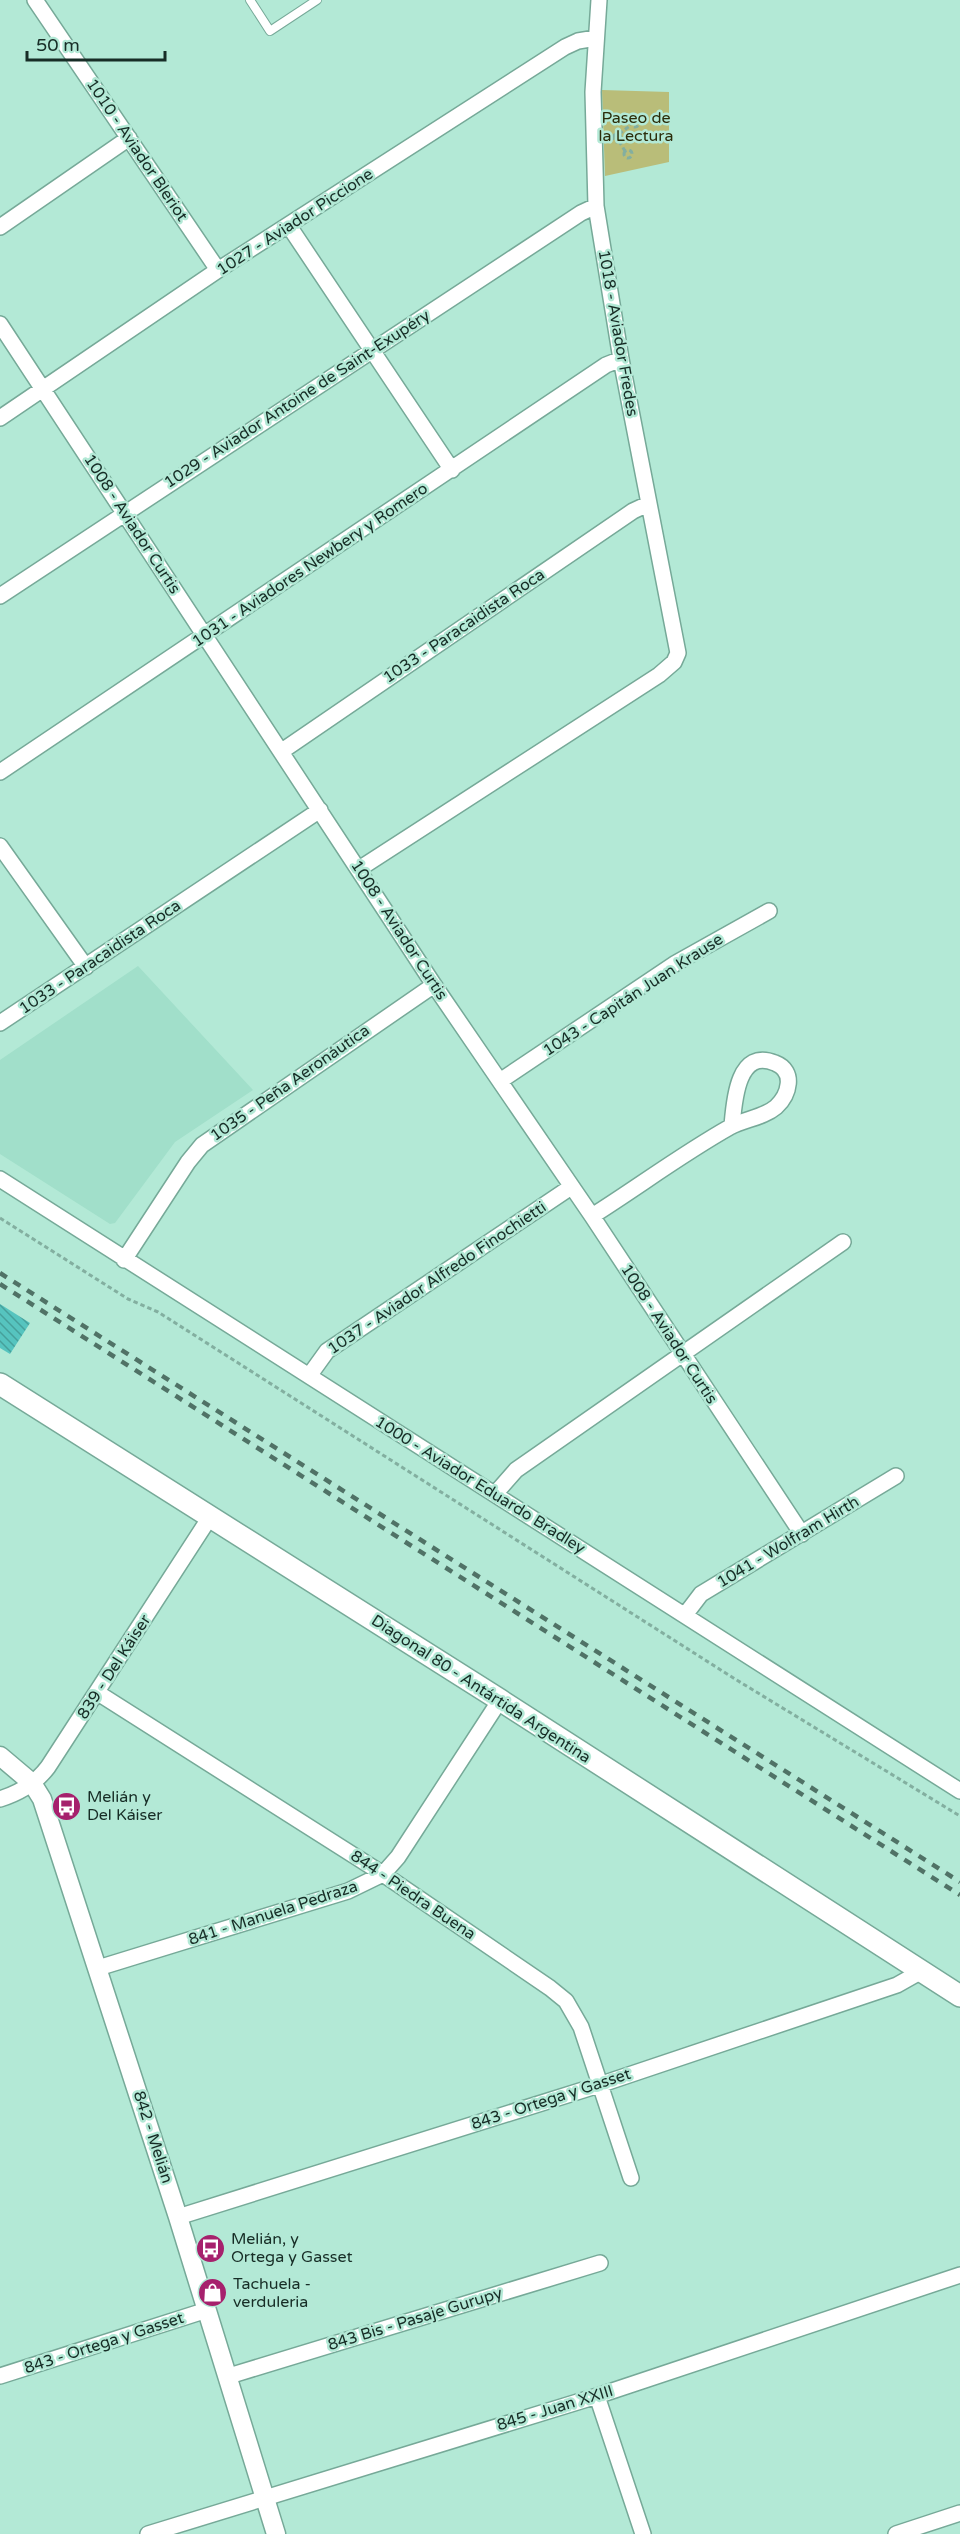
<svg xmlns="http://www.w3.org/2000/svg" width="960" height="2534" font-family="'Varela Round',sans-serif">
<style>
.built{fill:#a1dfca}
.green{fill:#b9bd79}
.building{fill:url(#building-back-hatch)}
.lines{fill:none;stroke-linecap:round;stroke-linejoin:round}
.service-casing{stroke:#76a998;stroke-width:10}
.minor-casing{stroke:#76a998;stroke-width:18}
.tertiary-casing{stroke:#76a998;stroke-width:21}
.secondary-casing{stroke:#76a998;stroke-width:24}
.path{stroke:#83afa0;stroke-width:3;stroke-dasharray:4.5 3;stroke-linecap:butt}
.service{stroke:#fff;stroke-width:8}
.minor{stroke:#fff;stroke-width:15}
.tertiary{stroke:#fff;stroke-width:18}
.secondary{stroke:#fff;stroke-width:21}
.rail{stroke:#507266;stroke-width:4.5;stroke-dasharray:8 8;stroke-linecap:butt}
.labels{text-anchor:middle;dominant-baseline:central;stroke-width:5;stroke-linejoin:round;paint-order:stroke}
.park-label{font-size:16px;fill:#2b2c0a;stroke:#b3e9d6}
.street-label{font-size:16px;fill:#172d26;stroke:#b3e9d6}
.poi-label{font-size:16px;fill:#172d26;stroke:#b3e9d6;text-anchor:start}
</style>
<defs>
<pattern id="building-back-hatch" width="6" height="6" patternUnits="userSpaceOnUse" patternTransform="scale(1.5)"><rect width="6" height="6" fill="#56c4bf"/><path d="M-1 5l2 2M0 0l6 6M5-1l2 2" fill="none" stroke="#46a09b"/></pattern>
</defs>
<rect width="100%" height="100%" fill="#b3e9d6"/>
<path class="built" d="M138,966L253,1090L175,1142L115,1223L110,1224L0,1154V1060Z"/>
<path class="green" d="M602,90L669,92V162L605,176Z"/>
<path class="building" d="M0,1304L30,1323L10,1354L0,1348Z"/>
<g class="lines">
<defs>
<path id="service" d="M250,0L270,31L317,0"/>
<path id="minor" d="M35,0L218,270
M289,226L452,470
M0,227L129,138
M0,324L434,985L592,1216L802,1534
M0,418L218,270L565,47L578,41L596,38
M0,596L581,213L596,206
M282,751L633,511L648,504
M0,772L606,365L621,359
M0,846L86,967
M359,869L659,675L674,662L678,653L621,359L596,206L593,92L599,0
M0,1023L320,810
M500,1081L676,963L769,911
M0,1179L960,1791
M592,1216C638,1187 682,1154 730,1127C744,1119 763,1118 776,1107C789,1095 796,1071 775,1063C737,1047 734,1103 732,1126
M124,1260L188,1162L202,1145L434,985
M309,1376L327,1351L571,1187
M495,1494L516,1470L843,1242
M685,1615L701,1594L896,1476
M98,1693L383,1874L550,1988L566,2001L581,2027L631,2178
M0,1799C19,1793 36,1783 48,1767L210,1517
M98,1968L348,1891L383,1874L398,1857L500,1700
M178,2217L599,2085L897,1985L920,1972
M0,2376L207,2310
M229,2376L600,2263
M597,2396L643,2534
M148,2534L597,2396L960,2275
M896,2534L960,2513"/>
<path id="tertiary" d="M0,1756L32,1783L42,1799L178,2217L276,2534"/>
<path id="secondary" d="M0,1384L500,1700L960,1996"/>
</defs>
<use href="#service" class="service-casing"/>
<use href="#minor" class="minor-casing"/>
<use href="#tertiary" class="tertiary-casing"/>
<use href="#secondary" class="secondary-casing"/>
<path class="path" d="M631 123a4 4 0 1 1 8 0a4 4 0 1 1-8 0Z
M613 138a4 4 0 1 1 8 0a4 4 0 1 1-8 0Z
M619,134L631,125
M619,141L625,151
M624 154a4 4 0 1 1 8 0a4 4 0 1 1-8 0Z
M0,1218L128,1299L158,1312L735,1679L960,1816"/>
<use href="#service" class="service"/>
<use href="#minor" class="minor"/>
<use href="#tertiary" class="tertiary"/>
<use href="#secondary" class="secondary"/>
<path class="rail" d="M0,1273L960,1882
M0,1284L960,1895"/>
</g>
<defs>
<symbol id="bus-disc" viewBox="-11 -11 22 22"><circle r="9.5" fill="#a6216d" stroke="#b3e9d6"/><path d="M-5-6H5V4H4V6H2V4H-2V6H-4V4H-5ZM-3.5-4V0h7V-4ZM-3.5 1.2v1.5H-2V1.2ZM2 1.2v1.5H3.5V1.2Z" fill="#fff"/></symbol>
<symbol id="shop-disc" viewBox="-11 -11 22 22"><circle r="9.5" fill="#a6216d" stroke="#b3e9d6"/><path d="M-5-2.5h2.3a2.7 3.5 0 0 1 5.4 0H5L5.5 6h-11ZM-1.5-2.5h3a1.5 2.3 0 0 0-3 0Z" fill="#fff"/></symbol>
</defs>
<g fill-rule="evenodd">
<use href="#bus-disc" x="50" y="1790" width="33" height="33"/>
<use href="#bus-disc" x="194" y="2232" width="33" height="33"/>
<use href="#shop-disc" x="196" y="2276" width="33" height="33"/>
</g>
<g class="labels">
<g class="park-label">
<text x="636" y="118">Paseo de<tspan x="636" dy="18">la Lectura</tspan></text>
</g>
<g class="street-label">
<text transform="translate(137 150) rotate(56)">1010 - Aviador Bleriot</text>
<text transform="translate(295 222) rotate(-33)">1027 - Aviador Piccione</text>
<text transform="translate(618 333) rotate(80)">1018 - Aviador Fredes</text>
<text transform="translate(297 399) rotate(-33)">1029 - Aviador Antoine de Saint-Exupéry</text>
<text transform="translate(132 524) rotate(57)">1008 - Aviador Curtis</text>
<text transform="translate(310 565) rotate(-34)">1031 - Aviadores Newbery y Romero</text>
<text transform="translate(464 626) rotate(-34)">1033 - Paracaidista Roca</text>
<text transform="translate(399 930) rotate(57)">1008 - Aviador Curtis</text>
<text transform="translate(100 957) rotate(-34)">1033 - Paracaidista Roca</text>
<text transform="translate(633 995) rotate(-33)">1043 - Capitán Juan Krause</text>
<text transform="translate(290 1083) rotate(-35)">1035 - Peña Aeronáutica</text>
<text transform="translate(437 1278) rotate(-34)">1037 - Aviador Alfredo Finochietti</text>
<text transform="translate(669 1334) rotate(57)">1008 - Aviador Curtis</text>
<text transform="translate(480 1485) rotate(32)">1000 - Aviador Eduardo Bradley</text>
<text transform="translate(788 1542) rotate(-31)">1041 - Wolfram Hirth</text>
<text transform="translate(114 1667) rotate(-57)">839 - Del Káiser</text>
<text transform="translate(481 1689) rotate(33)">Diagonal 80 - Antártida Argentina</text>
<text transform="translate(413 1895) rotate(34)">844 - Piedra Buena</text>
<text transform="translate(273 1913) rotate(-18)">841 - Manuela Pedraza</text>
<text transform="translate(551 2099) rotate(-18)">843 - Ortega y Gasset</text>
<text transform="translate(153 2137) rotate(72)">842 - Melián</text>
<text transform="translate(415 2319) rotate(-17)">843 Bis - Pasaje Gurupy</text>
<text transform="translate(104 2343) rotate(-18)">843 - Ortega y Gasset</text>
<text transform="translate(555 2408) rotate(-17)">845 - Juan XXIII</text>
</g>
<g class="poi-label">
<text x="87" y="1797">Melián y<tspan x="87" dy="18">Del Káiser</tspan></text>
<text x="231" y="2239">Melián, y<tspan x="231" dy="18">Ortega y Gasset</tspan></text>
<text x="233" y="2284">Tachuela -<tspan x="233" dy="18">verduleria</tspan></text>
</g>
</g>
<path d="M27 51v9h138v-9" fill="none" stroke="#172d26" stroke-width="3"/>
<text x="36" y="51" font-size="18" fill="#172d26" stroke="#b3e9d6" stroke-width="4.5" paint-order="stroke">50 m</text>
</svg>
